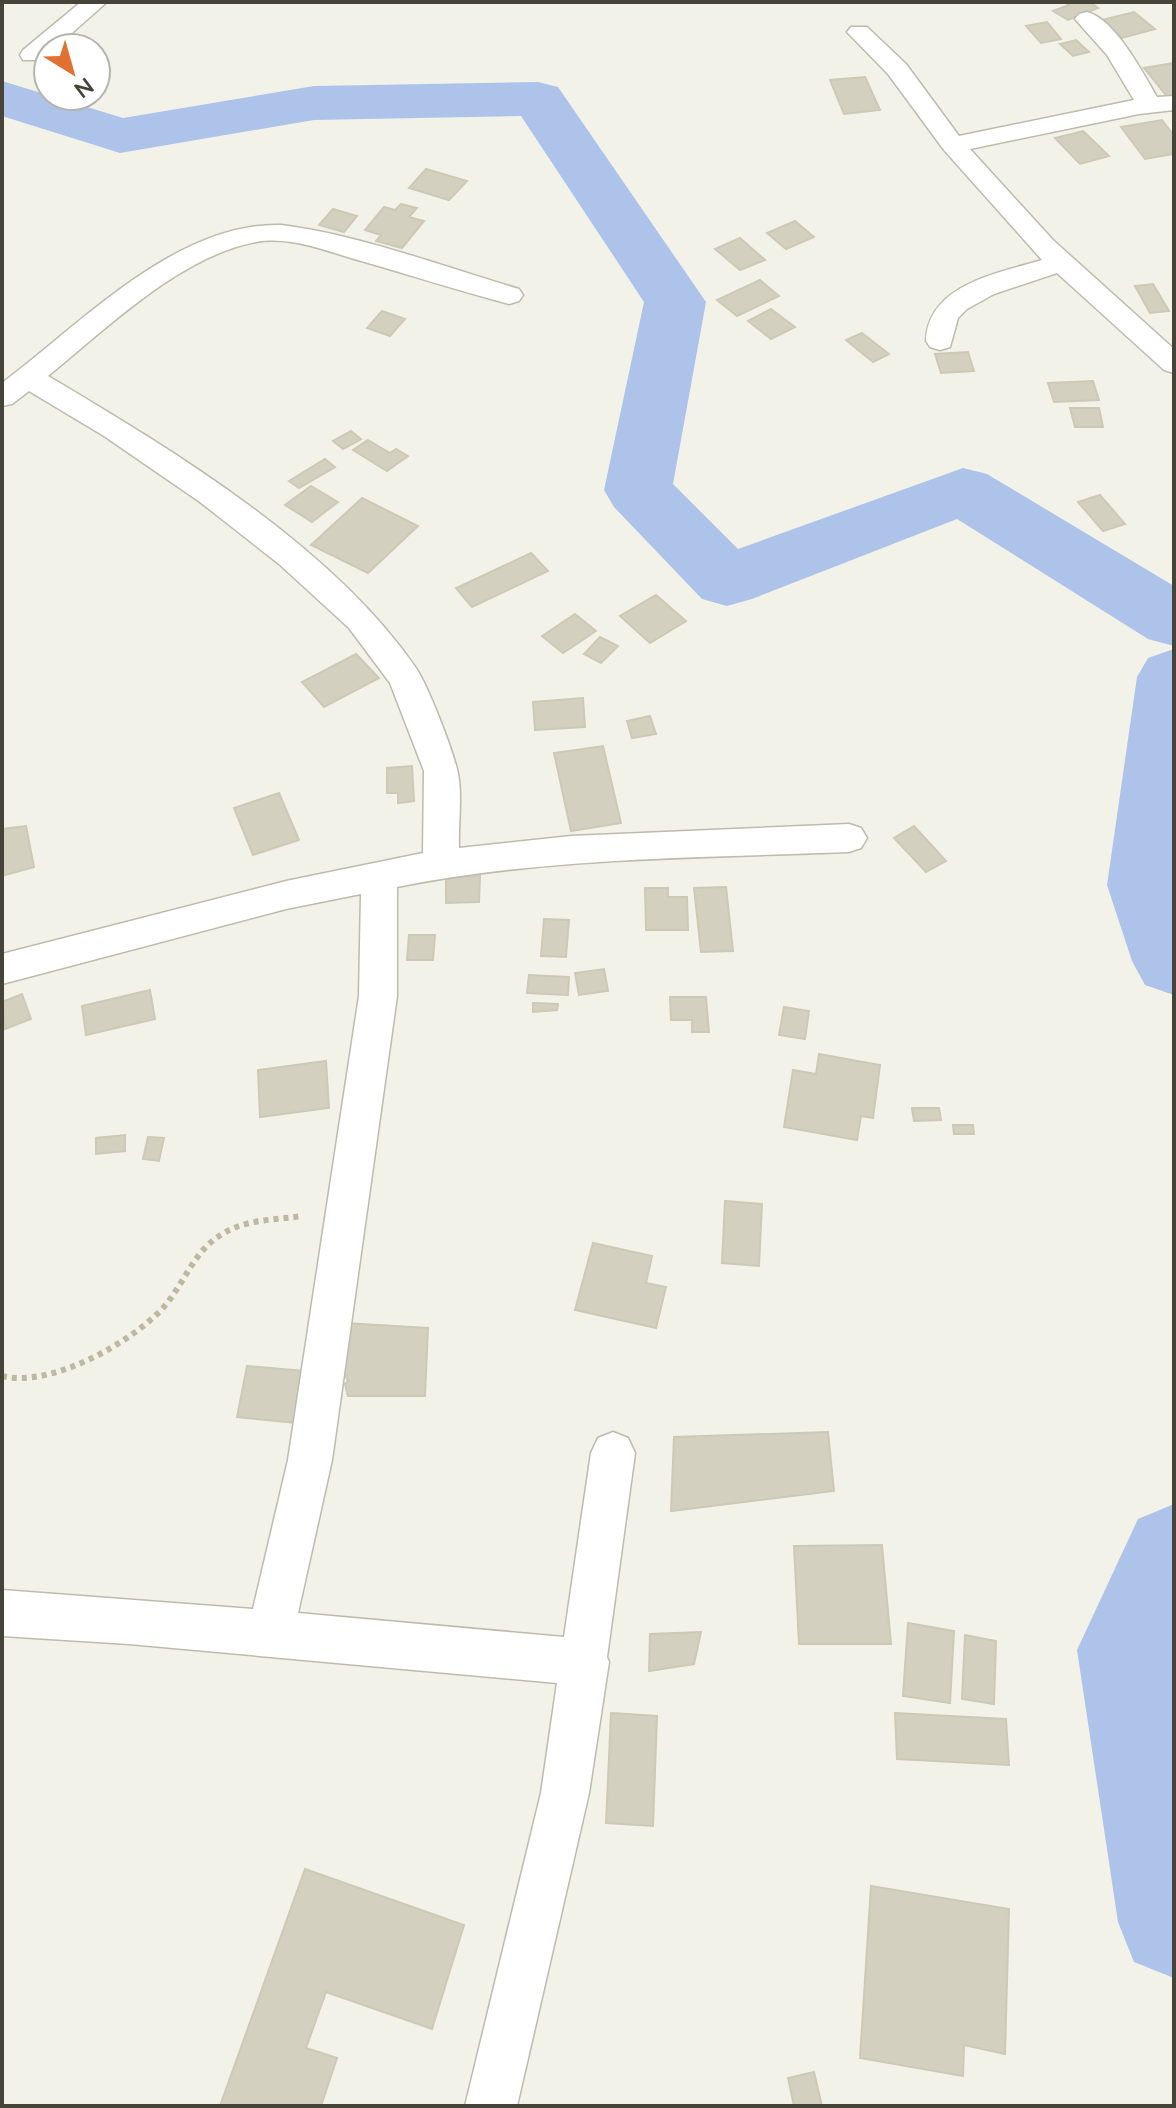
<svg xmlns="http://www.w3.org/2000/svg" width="1176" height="2108" font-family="Lato,sans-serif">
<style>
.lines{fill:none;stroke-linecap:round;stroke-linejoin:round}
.river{fill:#adc3e9;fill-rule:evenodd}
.building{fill:#d3d0c0;stroke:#cdc9b4;stroke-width:2}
.minor-casing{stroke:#bdbbad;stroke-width:3}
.path{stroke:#bdb9a0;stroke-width:6;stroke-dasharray:5 5;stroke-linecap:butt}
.minor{fill:#fff;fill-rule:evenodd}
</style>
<rect width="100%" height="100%" fill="#f3f2e9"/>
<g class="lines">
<path class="river" d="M2,81L123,118L314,86L538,82L558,87L706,302L673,484L738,549L963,468L987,474L1174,586V646L1148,639L957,519L752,599L727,606L702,599L614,507L604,490L644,302L521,116L314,120L120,153L2,116Z
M1174,649V995L1145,985L1132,961L1107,885L1137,677L1148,658Z
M1174,1504V1978L1134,1962L1118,1922L1077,1650L1138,1519Z"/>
</g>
<path class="building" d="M1064,2H1090L1098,8L1068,20L1053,11L1069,5Z
M1134,12L1155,29L1122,38L1102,20Z
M1047,22L1061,39L1041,43L1026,26Z
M1076,40L1089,52L1073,56L1060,44Z
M1174,63V98L1169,99L1144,68Z
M865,77L880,110L844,114L830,80Z
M1162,120L1174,136V154L1145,159L1121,127Z
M1083,131L1109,156L1080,164L1055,138Z
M426,169L467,181L449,200L409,188Z
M401,204L417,208L409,217L424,221L402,248L376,241L381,235L365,230L384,207L395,210Z
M333,209L357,216L344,232L319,225Z
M795,221L814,237L786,249L767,233Z
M740,238L765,260L740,270L715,249Z
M760,280L779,296L737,316L717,300Z
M1153,284L1169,311L1150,313L1135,286Z
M771,309L795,327L771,339L748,321Z
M382,311L405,319L390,336L367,328Z
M862,333L889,354L873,362L846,340Z
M968,352L974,371L941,373L935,354Z
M1093,381L1099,400L1054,402L1048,383Z
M1070,408H1099L1103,427H1075Z
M351,431L361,439L343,449L333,441Z
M368,440L390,453L396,449L408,456L387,471L353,450Z
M325,459L335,467L299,488L289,481Z
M311,486L338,502L312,522L285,505Z
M1100,495L1125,524L1103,531L1078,502Z
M362,498L418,526L368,573L311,545Z
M531,553L548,571L472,607L456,588Z
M656,595L686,621L650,643L620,616Z
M575,614L596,631L563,653L542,636Z
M600,637L618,646L601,663L584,654Z
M356,654L379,678L324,707L302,682Z
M583,698L585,727L535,730L533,702Z
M650,716L656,734L632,738L627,721Z
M603,746L621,823L571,831L554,753Z
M412,766L414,801L398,803V793H387V768Z
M279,793L299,840L253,855L234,808Z
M26,826L34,867L2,876V829Z
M914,826L946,861L926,872L894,838Z
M480,876L479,902L446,903V877Z
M726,887L733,951L701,952L694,888Z
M645,888H668V897H687L688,930H646Z
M544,919L569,920L566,957L541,956Z
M409,935H435L433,960H407Z
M604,969L608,991L579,995L575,973Z
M529,975L569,977L568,995L527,993Z
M150,990L155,1019L86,1035L82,1006Z
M22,994L31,1019L5,1029L2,1002Z
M670,997H706L709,1032H692V1020H671Z
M533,1003L558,1004L557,1010L533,1012Z
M784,1007L809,1011L805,1039L779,1035Z
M819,1054L880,1065L873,1118L861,1116L857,1140L784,1127L793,1070L816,1074Z
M326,1061L329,1108L260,1117L258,1070Z
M912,1108H939L941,1120L914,1121Z
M953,1125H973L974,1134H954Z
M125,1135V1151L96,1154V1138Z
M148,1137L164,1138L159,1161L143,1159Z
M725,1201L762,1204L759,1266L722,1263Z
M593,1243L652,1256L646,1283L666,1287L656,1328L575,1310Z
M344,1323L428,1328L425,1396H348L345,1384L348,1381L344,1373Z
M247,1366L315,1372L304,1424L237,1417Z
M828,1432L834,1491L671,1511L674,1437Z
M882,1545L891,1644H799L794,1546Z
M908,1623L954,1631L950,1703L903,1696Z
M701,1632L694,1664L649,1671L650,1634Z
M965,1635L996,1641L994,1704L962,1699Z
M611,1713L657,1716L653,1826L606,1823Z
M895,1713L1006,1719L1009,1765L897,1759Z
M305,1869L464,1925L432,2029L326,1992L306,2048L337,2058L321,2106H220Z
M871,1886L1009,1909L1005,2054L964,2045L963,2076L860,2058Z
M814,2072L822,2106H794L788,2078Z"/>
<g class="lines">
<defs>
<path id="minor" d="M81,2H107L55,48H48V54L41,60H23L20,55L23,50Z
M1087,12C1115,19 1143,73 1157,97L1174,96V110L1139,114L970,149L1053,240L1174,349V373L1164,370L1057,273L994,294L967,309L958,318L950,347L940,350L930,347L926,341C928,284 999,273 1042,260L944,150L888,74L847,32L851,27H867L906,64L959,136L1134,100L1107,55L1075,19L1079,14Z
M281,225C356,234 445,267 519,289L523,295L519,301L509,304C456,290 404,273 351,258C321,249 288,236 256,242C180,256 106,329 48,376C174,451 332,546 416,668C429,688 451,746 457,769C463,793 458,824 459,848L571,836L849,824L861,828L867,838L861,848L849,852C699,858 545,857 397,887V996L332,1460L298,1613L564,1637L591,1453L598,1438L613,1432L628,1438L635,1453L607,1657L609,1662L589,1793L517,2106H465L541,1793L557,1683L129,1644L2,1636V1590L253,1609L288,1460L359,996L361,894L286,909L2,984V954L286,881L423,853L424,771L390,683L349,628L279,564L200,502L104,436L29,391L12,404L2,406V383C81,324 176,222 281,225Z"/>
</defs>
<use href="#minor" class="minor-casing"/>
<path class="path" d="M2,1376C50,1388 129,1344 162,1309C185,1284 193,1250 224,1233C247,1219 276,1220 302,1216"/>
<use href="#minor" class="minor"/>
</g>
<rect width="1176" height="2108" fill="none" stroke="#464338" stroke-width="8"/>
<g transform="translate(72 72) rotate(143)"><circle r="38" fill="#ffffff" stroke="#b5b4af" stroke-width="2"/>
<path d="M0-6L14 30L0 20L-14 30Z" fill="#e27131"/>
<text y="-12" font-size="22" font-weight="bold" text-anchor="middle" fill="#464338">N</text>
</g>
</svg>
